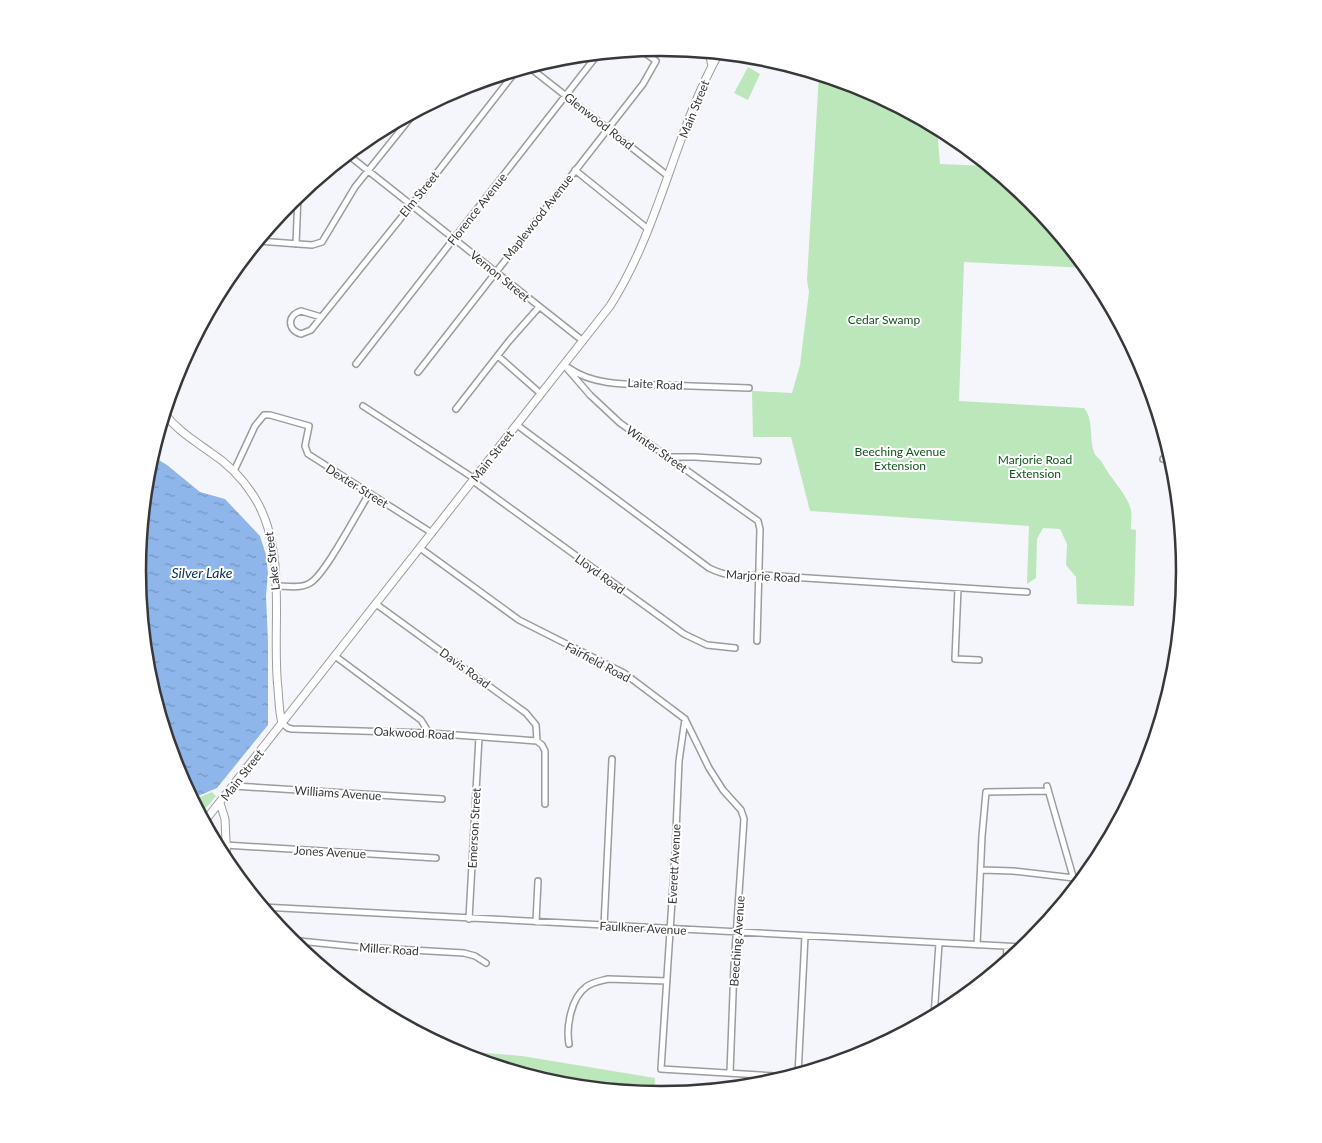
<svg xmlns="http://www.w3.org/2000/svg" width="1322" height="1143" font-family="Lato,sans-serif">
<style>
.green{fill:#bbe7bb}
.water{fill:url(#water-ripples)}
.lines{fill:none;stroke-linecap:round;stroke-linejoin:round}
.street-casing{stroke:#9b9ca0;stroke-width:8}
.secondary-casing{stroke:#9b9ca0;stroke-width:9}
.street{stroke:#fff;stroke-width:5}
.secondary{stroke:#fff;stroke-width:7}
.labels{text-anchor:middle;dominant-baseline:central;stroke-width:4;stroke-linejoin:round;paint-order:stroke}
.street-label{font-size:12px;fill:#38383a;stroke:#fff}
.park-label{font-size:12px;fill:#0e5618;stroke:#fff}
.water-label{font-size:14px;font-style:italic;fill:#0c3362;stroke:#fff}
.rim{fill:none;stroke:#38383a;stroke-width:2.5}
</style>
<defs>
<pattern id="water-ripples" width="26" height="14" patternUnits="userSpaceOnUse" patternTransform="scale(1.25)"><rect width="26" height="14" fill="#8fb6ea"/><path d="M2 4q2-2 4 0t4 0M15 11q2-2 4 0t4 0" fill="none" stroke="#7695bf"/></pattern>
</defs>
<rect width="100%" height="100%" fill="#f5f6fb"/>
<path class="green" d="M748,67L760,74L748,100L734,93Z
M819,74L862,88L937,128L940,164L989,166L1032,201L1086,268L964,262L959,401L1084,408C1094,420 1089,438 1094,452C1096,458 1101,459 1103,464C1111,480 1127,493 1131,510C1132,516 1131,523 1131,529L1136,530L1134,606L1077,604L1076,577L1066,565L1067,544L1060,529L1043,528L1037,539L1036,578L1027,584L1029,526L810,511L791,437H753L752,391L792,393L800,365L809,292L807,280Z
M212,792L216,796L200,815L192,800Z
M451,1050L522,1056L655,1078L654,1095L558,1085L460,1056Z"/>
<path class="water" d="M151,455L167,465L200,492L225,499L260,536L266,555L268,573L266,596L268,642V725L217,788L191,799L177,772L147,673L137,571L147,469Z"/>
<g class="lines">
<defs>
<path id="street" d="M529,67L668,176
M347,154L583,341
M575,170L648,229
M258,241L312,245L322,242L355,187L416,111
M296,244L298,195
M321,317L301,311C287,315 287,330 301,334L311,330L429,183L516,71
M498,356L541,394
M356,364L598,54
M564,365L590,395L620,423L758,521L760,529L757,641
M569,368C595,387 633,384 663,385C692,386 720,387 749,388
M418,372L643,84L656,61L641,50
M363,406L475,479
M456,409L509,341L539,307
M517,425L709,568C727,577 741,577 760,575L1027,592
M668,457H695L758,461
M1163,459L1172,461
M234,471L255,426L264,415H270L309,426L305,446L308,454L432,533
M473,481L684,634L707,645L735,648
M420,548L519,620L624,673L685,719L709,768L723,790L741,810L744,819L734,967L730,1073
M276,586C286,586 301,589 310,583C325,575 358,511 369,494
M958,588L955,659L979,660
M376,604L526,713L536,725L537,741
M335,656L421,720L429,733
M685,719L679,761L675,855L661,1069L792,1077
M282,723L288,728L292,729L429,733L537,741L542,745L545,751V804
M234,786L442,799
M1047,786L1076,887
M225,845L436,858
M981,870L1013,871L1074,878
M262,907L1025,947
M469,919L479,737
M536,922L538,881
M604,926L612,759
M289,940L359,947L464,953L475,956L486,963
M977,945L982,836L986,792L1048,791
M1006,963L1007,947
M934,1017L939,943
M569,1044C566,1027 571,998 586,987C592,982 600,981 608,979L667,981
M798,1075L805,936"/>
<path id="secondary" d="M709,52L712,66
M164,413C177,430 193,440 210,452C227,463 242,478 253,495C289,550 271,627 278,689C279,700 279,712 282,723
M220,803L225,819L227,864
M204,822L610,306C660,228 674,134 719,53"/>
</defs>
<use href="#street" class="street-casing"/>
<use href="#secondary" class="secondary-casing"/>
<use href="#street" class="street"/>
<use href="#secondary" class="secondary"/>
</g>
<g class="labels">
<g class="street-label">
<text transform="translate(694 109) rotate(-68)">Main Street</text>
<text transform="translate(599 121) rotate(38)">Glenwood Road</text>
<text transform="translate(419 194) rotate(-51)">Elm Street</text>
<text transform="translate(477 209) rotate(-52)">Florence Avenue</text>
<text transform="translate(538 217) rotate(-52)">Maplewood Avenue</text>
<text transform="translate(500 276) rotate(39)">Vernon Street</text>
<text transform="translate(655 384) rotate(3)">Laite Road</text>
<text transform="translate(657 449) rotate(35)">Winter Street</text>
<text transform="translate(492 456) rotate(-52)">Main Street</text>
<text transform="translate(357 486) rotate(32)">Dexter Street</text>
<text transform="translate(272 561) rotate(-97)">Lake Street</text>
<text transform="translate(600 574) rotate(36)">Lloyd Road</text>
<text transform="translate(763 576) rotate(3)">Marjorie Road</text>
<text transform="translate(598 662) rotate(28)">Fairfield Road</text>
<text transform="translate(465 668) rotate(36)">Davis Road</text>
<text transform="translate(414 733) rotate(3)">Oakwood Road</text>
<text transform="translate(242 775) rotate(-52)">Main Street</text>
<text transform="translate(338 793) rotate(4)">Williams Avenue</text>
<text transform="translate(474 828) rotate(-87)">Emerson Street</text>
<text transform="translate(330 852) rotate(3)">Jones Avenue</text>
<text transform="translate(674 864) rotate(-87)">Everett Avenue</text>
<text transform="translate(643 928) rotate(3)">Faulkner Avenue</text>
<text transform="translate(737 941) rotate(-86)">Beeching Avenue</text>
<text transform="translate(389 949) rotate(4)">Miller Road</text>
</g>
<g class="park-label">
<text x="884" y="319">Cedar Swamp</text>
<text x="900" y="451">Beeching Avenue<tspan x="900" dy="14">Extension</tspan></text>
<text x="1035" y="459">Marjorie Road<tspan x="1035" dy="14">Extension</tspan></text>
</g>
<g class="water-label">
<text x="202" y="572">Silver Lake</text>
</g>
</g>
<path d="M0 0H1322V1143H0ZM146 571a515 515 0 1 1 1030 0a515 515 0 1 1-1030 0Z" fill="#fff" fill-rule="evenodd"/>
<path class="rim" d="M146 571a515 515 0 1 1 1030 0a515 515 0 1 1-1030 0Z"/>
</svg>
